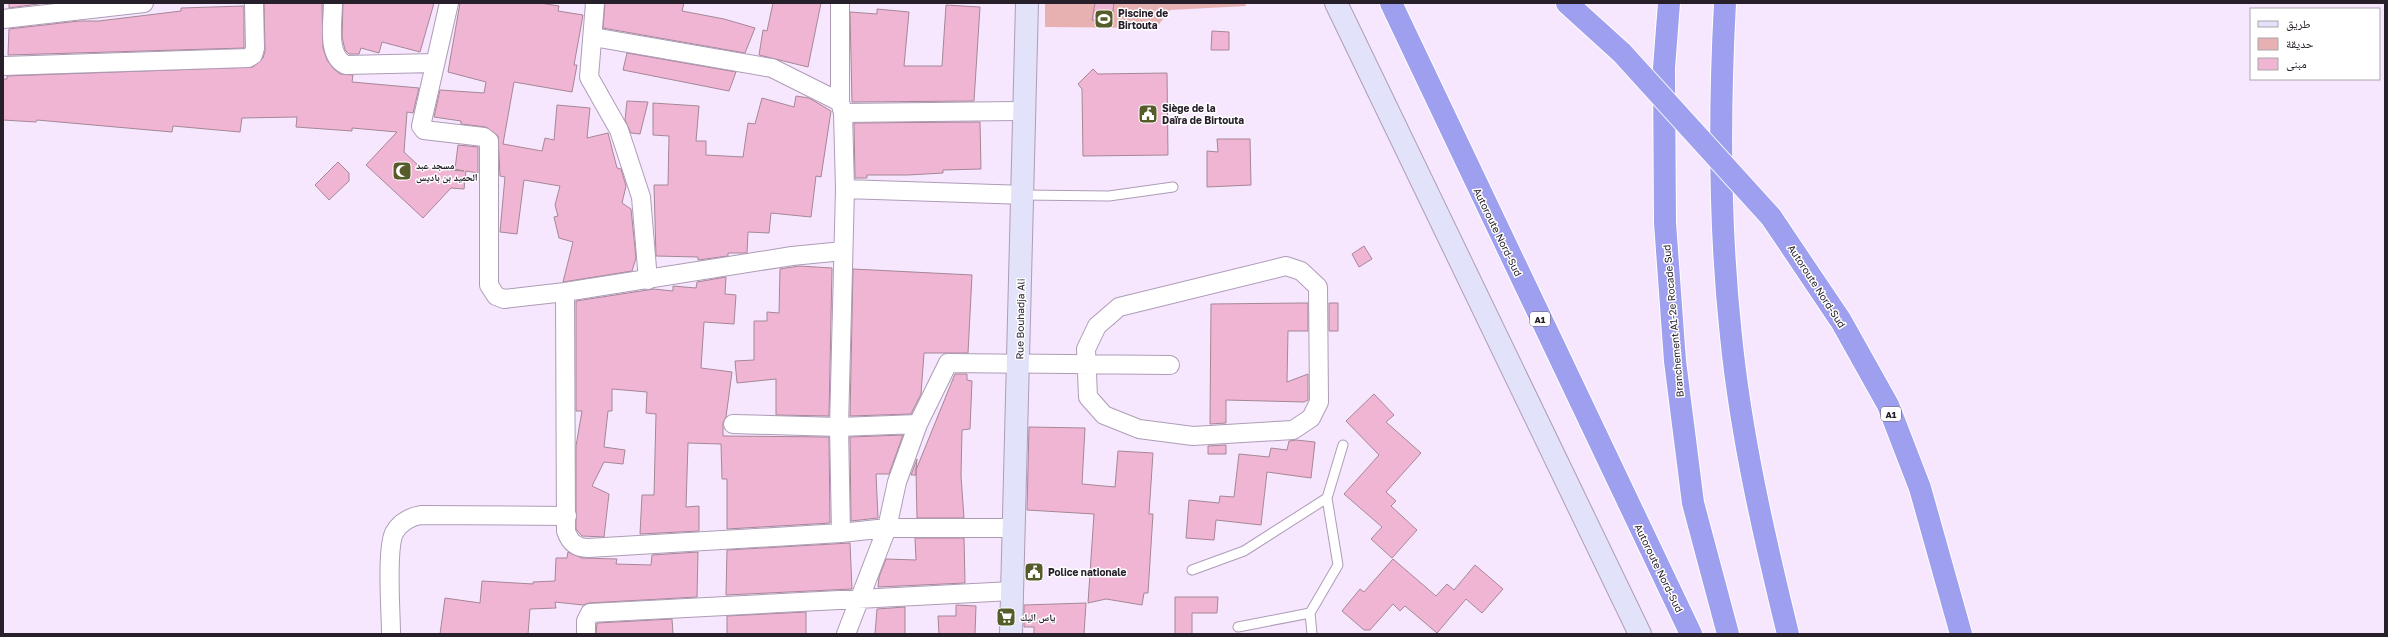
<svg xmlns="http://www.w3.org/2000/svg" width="2388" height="637" font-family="'Golos Text','Noto Naskh Arabic',sans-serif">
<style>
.green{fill:#e8b1b1}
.building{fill:#f1b5d4;stroke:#a58796}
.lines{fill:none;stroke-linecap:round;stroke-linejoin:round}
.lane-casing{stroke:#ae9cb7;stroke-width:11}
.street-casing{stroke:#ae9cb7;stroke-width:20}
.secondary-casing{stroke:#ae9cb7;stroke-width:24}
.highway-casing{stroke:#fff;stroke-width:24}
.lane{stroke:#fff;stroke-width:9}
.street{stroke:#fff;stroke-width:18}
.secondary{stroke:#e2e2fa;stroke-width:22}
.highway{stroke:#9f9ff0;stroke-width:22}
.highway-bridge-casing{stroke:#fff;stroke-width:24;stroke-linecap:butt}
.highway-bridge{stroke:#9f9ff0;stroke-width:22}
.labels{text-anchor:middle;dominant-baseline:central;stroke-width:3;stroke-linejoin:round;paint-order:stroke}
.shield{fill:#fff;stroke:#68636b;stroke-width:1}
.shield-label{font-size:9px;font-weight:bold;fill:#27202b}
.poi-label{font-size:10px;font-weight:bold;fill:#27202b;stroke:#fff;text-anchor:start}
.street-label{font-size:10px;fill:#27202b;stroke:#fff}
</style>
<rect width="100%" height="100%" fill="#f6e7fe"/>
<path class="green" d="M1045,3H1245L1246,6L1170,10L1156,28L1045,27Z"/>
<path class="building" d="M9,3H45L9,8Z
M264,3H322L323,48L327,60L334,69L340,74L353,75L352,82L419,88L413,113L407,112L404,152L421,168L464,171L455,169L458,145L478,147V173L466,171L464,189L451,188L423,218L366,165L397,132L352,128V131L296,127L297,117L242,118L240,132L173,126L172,132L37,120L36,122L3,120V79H7V76L253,67L263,58L265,51Z
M343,3H434L420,52L382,42L379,53L361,48L359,54H349L345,50L342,37Z
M460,3H540L559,6L558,11L583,15L574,65H577L572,92L514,82L503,144L542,151L545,138L554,140L557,105L590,108L587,138L608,133L617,168L621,169L626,186L622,203L631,209L636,258L632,271L563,282L573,242L559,238L554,217L558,216L555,205L560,186L524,180L517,234L500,232L505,177L500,176L498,136L486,127L461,124V121L434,117L440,90L484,93L486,82L448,72Z
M605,3H684L682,11L724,19L755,28L745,53L603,28Z
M773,3H821L808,67L759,55L763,30L767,31Z
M1095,3H1114L1111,23L1092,20Z
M946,5L980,7L974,101L852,102L850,12L877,14V9L909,12L904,66H942Z
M244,6V48L8,55L9,29L79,21H99L181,11V8Z
M1212,31L1229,32V50H1211Z
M627,53L736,72L729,91L623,70Z
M1093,69L1098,74L1167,73L1168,155L1083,156L1082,89L1078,84Z
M796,96L809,98L831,111L821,177L816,176L811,217L771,213L769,233L748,232L747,253H728V256L698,260V257L656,256L654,185H668L669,136L653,135V103L699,106L696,141H706V155L743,157L748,123L755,124L762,98L794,107Z
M627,101L648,102L640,134L631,133L625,120Z
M980,122L981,169L943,170V173L908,175H867V178H855L854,123Z
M1217,139H1250L1251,185L1207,187V151L1218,152Z
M338,162L349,173V181L329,200L315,185Z
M1364,246L1372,259L1359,267L1352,254Z
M799,266L832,268L829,416L776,415V379L737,383L735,361L754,360V321H767V312L779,313L780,269Z
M853,269L972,275L968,353H924L921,394L911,414L850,416Z
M726,277L725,294L736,295L734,324L704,322L701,368L732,372L726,417L723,423V436L829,437L830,523L727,529V479H722L721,444L688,443L686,507L699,506V531L640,534L642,495H654L656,414L646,413L647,392L612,389V411H608L604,447L625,450L623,464L604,462L592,486L609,494L604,537L582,536L576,529V446L582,411H576V301L654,289L673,291V286L696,288L697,282Z
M1301,303H1308V331H1288L1287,382L1308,374V400L1304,402L1226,400V423L1210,424L1211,304Z
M1329,303H1338V331H1329Z
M955,374H967V380L972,381L970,429L962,430L961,476L964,518H917L916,470V475H911L917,459L916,470Z
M1374,394L1394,415L1386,422L1421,453L1386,492L1396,501L1391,506L1417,530L1392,558L1371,539L1382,527L1344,494L1379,455L1346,421Z
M1029,427L1085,428L1082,484L1115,487L1118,451L1153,453L1149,514H1153L1148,593H1144L1142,605L1106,599L1088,603L1094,514L1027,510Z
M903,435L889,474H876L878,518L851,521L850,437Z
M1296,440L1315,442L1311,478L1267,472L1261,525L1216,520L1214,540L1186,538L1189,500L1219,503L1220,496L1234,497L1239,454L1269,457L1271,448L1287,450L1289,441Z
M1226,445V454H1208V446Z
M915,538H964L965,583L878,587L879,577L886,559L916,560Z
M850,543L852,589L726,595L727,550Z
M568,552L582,558L617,559L616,564L651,565L652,555L698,552L697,597L589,603L583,605L555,602L556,608L530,609L528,634H440L445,598L480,603L482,581L533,584V582L555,581L556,558H567Z
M1393,559L1436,596L1447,584L1454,590L1475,565L1503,589L1482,613L1466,599L1437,633L1405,606L1400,611L1393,604L1370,630H1364L1342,611L1360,589L1364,592Z
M1175,597H1218L1217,613H1192V634H1175Z
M1086,603L1084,634H1034V627H1024V605Z
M956,605L976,606L975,634H939L938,616H956Z
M905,607V634H875L877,609Z
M806,612V634H727V616Z
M672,619L673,634H596L597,623Z"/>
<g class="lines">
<defs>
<path id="lane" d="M1023,195L1109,196L1173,187
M1192,570L1244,551L1327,498
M1310,613L1312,634
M1238,627L1310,613L1338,565L1327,498L1343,445"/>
<path id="street" d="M333,3C333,22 326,56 346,65L434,63
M449,3L421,126L424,130L484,137L489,141V285L496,296L504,299L565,292L566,531C570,543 577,548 588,548L841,533L887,528H1014
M595,3L589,77L619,130L641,197L648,280
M840,3V102L843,113L845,189L839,427L841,533
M3,19L144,3
M593,37L772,68L840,102
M3,66L248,58L253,55L255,48L254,3
M843,113L1025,111
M845,189L1023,195
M1286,266L1301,271L1318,287L1319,402L1311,418L1293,430L1193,436L1139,429L1104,415L1088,397L1086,349L1097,326L1119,307Z
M565,292L792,256L843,251
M733,424L839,427L918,424
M391,634C391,612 386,551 394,533C400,522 410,517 421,515L567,516
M586,634V621L590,613L1012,591
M846,634L887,528L897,482L918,424L948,363L1170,365"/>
<path id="secondary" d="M1336,3L1640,634
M1011,634L1027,3"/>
<path id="highway" d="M1391,3L1691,634
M1567,3L1622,53
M1669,3L1664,68L1665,223L1675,361L1693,503L1728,634
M1725,3C1719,114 1719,225 1731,336C1741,436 1764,536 1788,634
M1771,217L1841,321L1888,405L1920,488L1961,634"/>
</defs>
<use href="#lane" class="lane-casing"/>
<use href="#street" class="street-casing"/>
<use href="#secondary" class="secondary-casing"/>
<use href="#highway" class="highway-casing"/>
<use href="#lane" class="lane"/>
<use href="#street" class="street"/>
<use href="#secondary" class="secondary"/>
<use href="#highway" class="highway"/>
<defs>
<path id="highway-bridge" d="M1622,53L1771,217"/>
</defs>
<use href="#highway-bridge" class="highway-bridge-casing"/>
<use href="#highway-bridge" class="highway-bridge"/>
</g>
<defs>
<symbol id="stadium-square" viewBox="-11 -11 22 22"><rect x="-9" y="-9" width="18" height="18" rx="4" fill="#555b29" stroke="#fff"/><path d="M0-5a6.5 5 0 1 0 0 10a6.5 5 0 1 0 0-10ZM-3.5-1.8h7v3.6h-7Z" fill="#fff"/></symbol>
<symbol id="civic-square" viewBox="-11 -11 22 22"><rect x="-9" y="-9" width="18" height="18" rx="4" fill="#555b29" stroke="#fff"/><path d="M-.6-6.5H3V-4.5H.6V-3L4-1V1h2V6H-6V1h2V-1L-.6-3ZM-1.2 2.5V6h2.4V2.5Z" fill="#fff"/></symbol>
<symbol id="mosque-square" viewBox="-11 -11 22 22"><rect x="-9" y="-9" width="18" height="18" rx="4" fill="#555b29" stroke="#fff"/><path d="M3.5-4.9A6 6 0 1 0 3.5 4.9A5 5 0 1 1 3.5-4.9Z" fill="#fff"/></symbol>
<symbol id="supermarket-square" viewBox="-11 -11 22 22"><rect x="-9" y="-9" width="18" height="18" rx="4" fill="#555b29" stroke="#fff"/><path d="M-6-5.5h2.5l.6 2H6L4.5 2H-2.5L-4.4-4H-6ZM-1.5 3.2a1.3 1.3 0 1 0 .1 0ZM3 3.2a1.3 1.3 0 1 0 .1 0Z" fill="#fff"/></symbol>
</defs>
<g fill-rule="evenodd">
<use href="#stadium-square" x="1093" y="8" width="22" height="22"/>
<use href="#civic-square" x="1137" y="103" width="22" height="22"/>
<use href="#mosque-square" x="391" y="160" width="22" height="22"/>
<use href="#civic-square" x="1023" y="561" width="22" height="22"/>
<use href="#supermarket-square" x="995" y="606" width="22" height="22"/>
</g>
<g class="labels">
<g class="shield">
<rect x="1530" y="312" width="20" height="14" rx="3"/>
<rect x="1881" y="407" width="20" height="14" rx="3"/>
</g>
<g class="shield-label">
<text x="1540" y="319">A1</text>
<text x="1891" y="414">A1</text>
</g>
<g class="poi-label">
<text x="1118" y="13">Piscine de<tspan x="1118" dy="12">Birtouta</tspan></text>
<text x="1162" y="108">Siège de la<tspan x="1162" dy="12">Daïra de Birtouta</tspan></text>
<text x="416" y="165">مسجد عبد<tspan x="416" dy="12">الحميد بن باديس</tspan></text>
<text x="1048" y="572">Police nationale</text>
<text x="1020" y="617">ياس اليك</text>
</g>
<g class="street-label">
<text transform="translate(1498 232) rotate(64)">Autoroute Nord-Sud</text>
<text transform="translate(1817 286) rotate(57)">Autoroute Nord-Sud</text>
<text transform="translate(1020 319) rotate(-89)">Rue Bouhadja Ali</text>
<text transform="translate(1673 321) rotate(-95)">Branchement A1-2e Rocade Sud</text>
<text transform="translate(1659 568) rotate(64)">Autoroute Nord-Sud</text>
</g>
</g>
<rect width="2388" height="637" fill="none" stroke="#27202b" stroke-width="8"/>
<rect x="2250" y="8" width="130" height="72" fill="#ffffff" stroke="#a9a6aa"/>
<rect x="2258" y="21" width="20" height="6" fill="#e2e2fa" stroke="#a9a6aa"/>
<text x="2286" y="28" font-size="12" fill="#27202b">طريق</text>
<rect x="2258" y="38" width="20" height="12" fill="#e8b1b1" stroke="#a9a6aa"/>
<text x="2286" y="48" font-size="12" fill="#27202b">حديقة</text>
<rect x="2258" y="58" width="20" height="12" fill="#f1b5d4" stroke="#a9a6aa"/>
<text x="2286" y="68" font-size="12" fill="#27202b">مبنى</text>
</svg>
